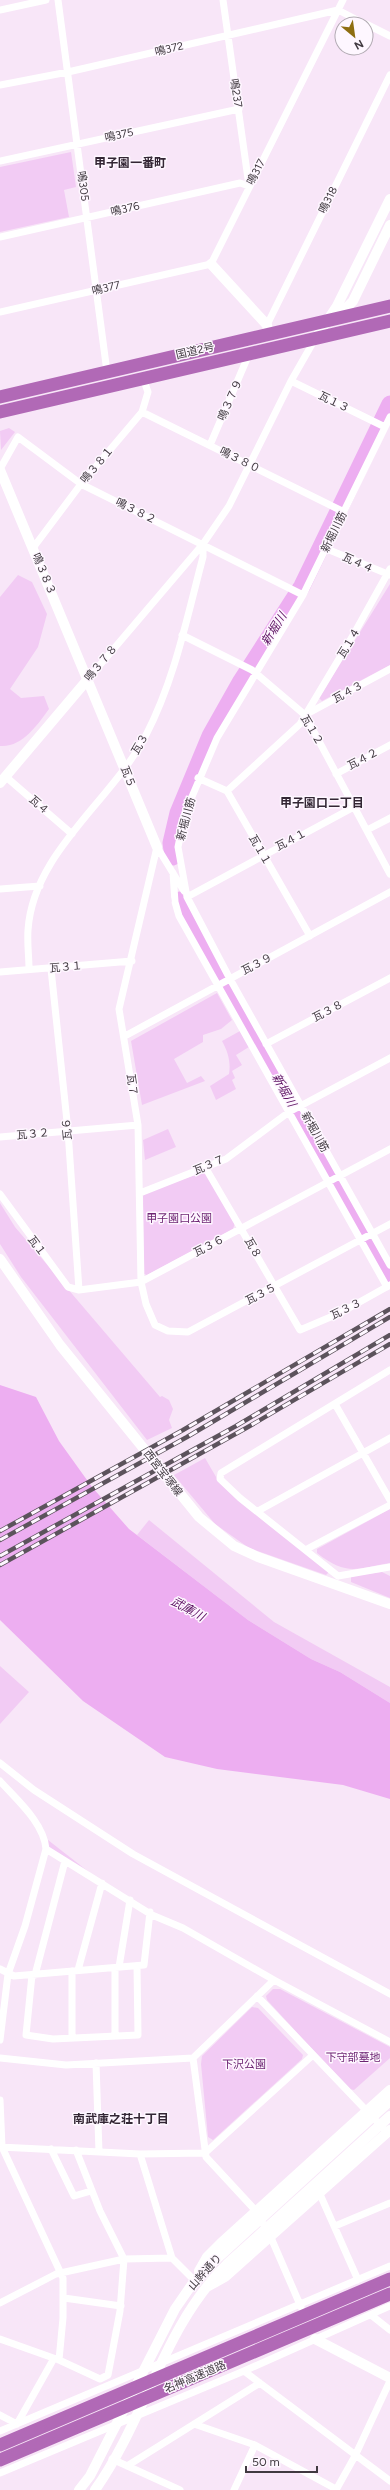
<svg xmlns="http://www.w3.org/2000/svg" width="390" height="2490" font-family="Figtree,'Noto Sans JP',sans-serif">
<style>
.green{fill:#f2cbf4}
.water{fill:#edaef1}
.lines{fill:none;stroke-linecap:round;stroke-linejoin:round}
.river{stroke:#edaef1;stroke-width:17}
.street{stroke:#fff;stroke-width:7}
.secondary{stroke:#fff;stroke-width:10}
.highway{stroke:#b169b6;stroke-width:13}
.rail-casing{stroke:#5c535c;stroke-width:4.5}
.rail{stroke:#fef7ff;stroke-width:3;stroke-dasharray:9;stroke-linecap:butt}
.labels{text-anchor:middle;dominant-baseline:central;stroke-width:3;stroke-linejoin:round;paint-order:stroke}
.street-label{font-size:11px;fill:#413a41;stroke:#fef7ff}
.park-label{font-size:11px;fill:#6d2473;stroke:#fef7ff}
.neighbourhood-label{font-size:12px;font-weight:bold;fill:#332634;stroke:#fef7ff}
.water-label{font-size:12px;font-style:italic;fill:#5d1263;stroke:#fef7ff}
</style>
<rect width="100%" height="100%" fill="#f8e6f8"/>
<path class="green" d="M71,152L76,187L64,190L69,217L0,232V167Z
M9,428L15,432L1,450L0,431Z
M18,575L32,582L47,614L38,647L10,689L21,698L44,696L49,709C38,724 22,748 0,746V597Z
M390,584V665L322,701L319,698Z
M217,993L232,1020L221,1029L203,1035V1042L174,1059L187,1083L201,1076L205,1081L142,1105L131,1041Z
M240,1031L249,1047L236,1055L242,1065L232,1071L235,1078L232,1080L236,1089L216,1100L210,1086L229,1074C231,1062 228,1052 222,1041Z
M168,1129L176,1147L145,1160L143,1140Z
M201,1173L207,1174L235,1223L233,1229L147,1275L144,1274L143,1193Z
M0,1203L15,1227L160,1397L162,1396L169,1400L173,1409L169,1420L172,1428L147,1440L21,1277L0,1244Z
M205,1458L219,1482L329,1572L326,1575L249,1548L215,1524L174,1475Z
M390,1509V1563C356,1569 346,1576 317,1553V1549Z
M149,1520L274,1622L390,1687V1703L340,1672L311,1659L248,1620L137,1535Z
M382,1572L390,1576V1598L351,1582V1576Z
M0,1666L29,1692L0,1724Z
M48,1840L94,1876L48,1847Z
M273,1989H280L390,2047V2058L354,2090L349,2089L267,2000L266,1996Z
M252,2007L258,2008L303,2055L302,2059L213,2140L208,2137L201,2064L202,2056Z"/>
<path class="water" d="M0,1385L36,1397L59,1441L92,1487L129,1529L248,1620L311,1659L340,1672L390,1703V1799L343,1785L217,1769L165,1757L83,1701L0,1620Z"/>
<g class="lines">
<path class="river" d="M173,857L171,843L178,813L210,736L241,681L302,586L390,404
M180,900L188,920L390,1279"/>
<path class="street" d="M58,0L107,372
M0,10L46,0
M366,24L390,36
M0,85L68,72L338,10L365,24
M0,161L239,109
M0,237L240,183L249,186L223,0
M0,312L211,264L343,0
M267,325L390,75
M291,381L385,427
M142,412L344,512
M390,417L303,595L217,738L185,813L178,847L187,897L230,979L390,1265
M210,445L249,354
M0,469L18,437L81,484L303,595
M33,548L81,484L142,412L148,392L143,378
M327,549L390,575
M182,635L252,670L305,715L390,874
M88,679L203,544L229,506L291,381L315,339
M305,715L390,669
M336,774L390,745
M5,776L72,834
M198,778L227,791L310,936
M227,791L300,724L355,632L390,569
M367,830L390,818
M157,847L119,1009L138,1125L141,1282L146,1304L155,1325L168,1331L188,1332L390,1224
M157,847L184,891
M173,873L175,902L179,916L387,1287
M0,889L40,886
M187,897L354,807
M29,969C29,956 27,943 28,930C33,852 112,801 146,735C175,679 187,617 203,557V544
M51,969L68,1131L79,1290
M0,972L132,961
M125,1036L390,892
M266,1044L390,978
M0,1137L138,1125
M205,1167L300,1330L340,1313L390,1285
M140,1193L226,1159L289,1112L390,1058
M0,1194L68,1287L79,1290L141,1282L390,1149
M335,1404L390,1500
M258,1511L390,1438
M307,1549L390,1505
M338,1576L240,1498L220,1479L221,1473L390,1370
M338,1576L390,1567
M0,1763L34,1790L133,1854L390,1994
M0,1781C17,1800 44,1823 46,1849L25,1926L8,1974L0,2040
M46,1849L152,1915L183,1928L274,1980
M119,1967L130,1900
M115,1968V2036
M0,1969L14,1976L144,1965L150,1912
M78,1970L102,1883
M32,1975L26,2035L53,2039L138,2035L137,1966
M35,1975L65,1861
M257,1996L383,2128
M72,2038V1971
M0,2058L66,2065L193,2058L274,1980L390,2042
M193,2058L206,2157L256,2211L272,2240L301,2307
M96,2063L99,2152
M0,2100L2,2147L63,2278V2318L59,2360
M0,2147L140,2154L205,2153L313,2055
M51,2149L74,2196L91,2191
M140,2154L172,2258L195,2281
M319,2192L358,2280
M335,2226L390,2203
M64,2298L121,2306
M0,2303L56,2274L124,2259L172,2258
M371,2315L390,2330
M0,2339L59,2360L100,2379L108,2375L120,2311L124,2259L100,2211L76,2150
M244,2371L390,2481
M0,2415L17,2424L53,2360
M194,2424L255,2445L336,2489
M0,2431L390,2266
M112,2459L180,2490
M127,2466L260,2383
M0,2473L244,2371L390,2306
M234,2490L255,2445
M336,2490L355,2456L390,2381"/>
<path class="secondary" d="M211,264L267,325L269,334
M335,320L353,301L390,225
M315,339L337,306L390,199
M0,470L157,847
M0,783L88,679
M0,1259L60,1345L199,1517L234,1546L258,1557L390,1604
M199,2271L207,2257L221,2243L390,2090
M207,2287L225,2277L390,2130
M315,2339L390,2378
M79,2490L90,2476L175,2309L195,2280L221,2255L390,2101
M95,2490C146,2418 163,2327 227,2264L390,2116"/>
<path class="highway" d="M0,397L390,306
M0,412L390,321
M0,2445L390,2279
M0,2460L390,2294"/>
<defs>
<path id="rail" d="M0,1531L183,1430L390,1309
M0,1540L187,1437L390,1317
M0,1556L236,1426L390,1335
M0,1565L248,1427L390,1344"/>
</defs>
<use href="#rail" class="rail-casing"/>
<use href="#rail" class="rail"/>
</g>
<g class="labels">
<g class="street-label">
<text transform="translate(169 49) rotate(-13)">鳴372</text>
<text transform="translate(236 93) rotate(81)">鳴237</text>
<text transform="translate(119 135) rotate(-12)">鳴375</text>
<text transform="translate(256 172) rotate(-63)">鳴317</text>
<text transform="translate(83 186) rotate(82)">鳴305</text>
<text transform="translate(328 200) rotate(-64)">鳴318</text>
<text transform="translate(125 209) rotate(-13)">鳴376</text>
<text transform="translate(106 288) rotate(-13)">鳴377</text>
<text transform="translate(195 351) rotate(-13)">国道2号</text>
<text transform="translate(230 400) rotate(-66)">鳴３７９</text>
<text transform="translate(334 402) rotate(26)">瓦１３</text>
<text transform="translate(240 460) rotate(26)">鳴３８０</text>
<text transform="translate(97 465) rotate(-50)">鳴３８１</text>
<text transform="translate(136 511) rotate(26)">鳴３８２</text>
<text transform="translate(334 532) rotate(-64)">新堀川筋</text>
<text transform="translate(358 563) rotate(24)">瓦４４</text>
<text transform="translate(44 574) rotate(67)">鳴３８３</text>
<text transform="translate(349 643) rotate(-59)">瓦１４</text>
<text transform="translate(101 663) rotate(-50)">鳴３７８</text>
<text transform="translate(348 692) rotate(-29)">瓦４３</text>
<text transform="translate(312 730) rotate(59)">瓦１２</text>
<text transform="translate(140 744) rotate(-60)">瓦３</text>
<text transform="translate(363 759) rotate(-28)">瓦４２</text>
<text transform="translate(128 777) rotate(68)">瓦５</text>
<text transform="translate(39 805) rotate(41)">瓦４</text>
<text transform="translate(186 819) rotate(-75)">新堀川筋</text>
<text transform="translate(291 840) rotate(-28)">瓦４１</text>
<text transform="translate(260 850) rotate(60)">瓦１１</text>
<text transform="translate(257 964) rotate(-28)">瓦３９</text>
<text transform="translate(66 967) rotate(-5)">瓦３１</text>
<text transform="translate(328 1011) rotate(-28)">瓦３８</text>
<text transform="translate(132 1085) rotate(82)">瓦７</text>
<text transform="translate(67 1129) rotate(-95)">瓦６</text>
<text transform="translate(315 1132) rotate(61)">新堀川筋</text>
<text transform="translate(33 1134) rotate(-5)">瓦３２</text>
<text transform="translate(209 1165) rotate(-23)">瓦３７</text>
<text transform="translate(37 1246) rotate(53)">瓦１</text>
<text transform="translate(209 1246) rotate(-28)">瓦３６</text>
<text transform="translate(253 1248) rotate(60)">瓦８</text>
<text transform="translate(261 1294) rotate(-28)">瓦３５</text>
<text transform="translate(346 1309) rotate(-26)">瓦３３</text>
<text transform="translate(163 1473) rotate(52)">西宮宝塚線</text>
<text transform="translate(205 2272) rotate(-48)">山幹通り</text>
<text transform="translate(195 2377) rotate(-23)">名神高速道路</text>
</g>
<g class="park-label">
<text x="179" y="1218">甲子園口公園</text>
<text x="353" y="2057">下守部墓地</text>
<text x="244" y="2064">下沢公園</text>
</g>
<g class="neighbourhood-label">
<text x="130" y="163">甲子園一番町</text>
<text x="322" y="803">甲子園口二丁目</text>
<text x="121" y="2119">南武庫之荘十丁目</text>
</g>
<g class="water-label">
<text transform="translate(274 629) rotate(-58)">新堀川</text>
<text transform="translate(284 1090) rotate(61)">新堀川</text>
<text transform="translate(188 1609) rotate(29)">武庫川</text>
</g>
</g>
<g transform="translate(354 36) rotate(151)"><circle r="19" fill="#fef7ff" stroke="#b2abb3"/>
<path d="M0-3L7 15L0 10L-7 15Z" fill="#8e6e11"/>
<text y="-6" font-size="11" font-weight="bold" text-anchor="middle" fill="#413a41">N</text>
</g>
<path d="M246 2466v6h71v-6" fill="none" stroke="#413a41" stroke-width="2"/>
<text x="252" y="2466" font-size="12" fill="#413a41" stroke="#fef7ff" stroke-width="3" paint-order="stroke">50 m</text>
</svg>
